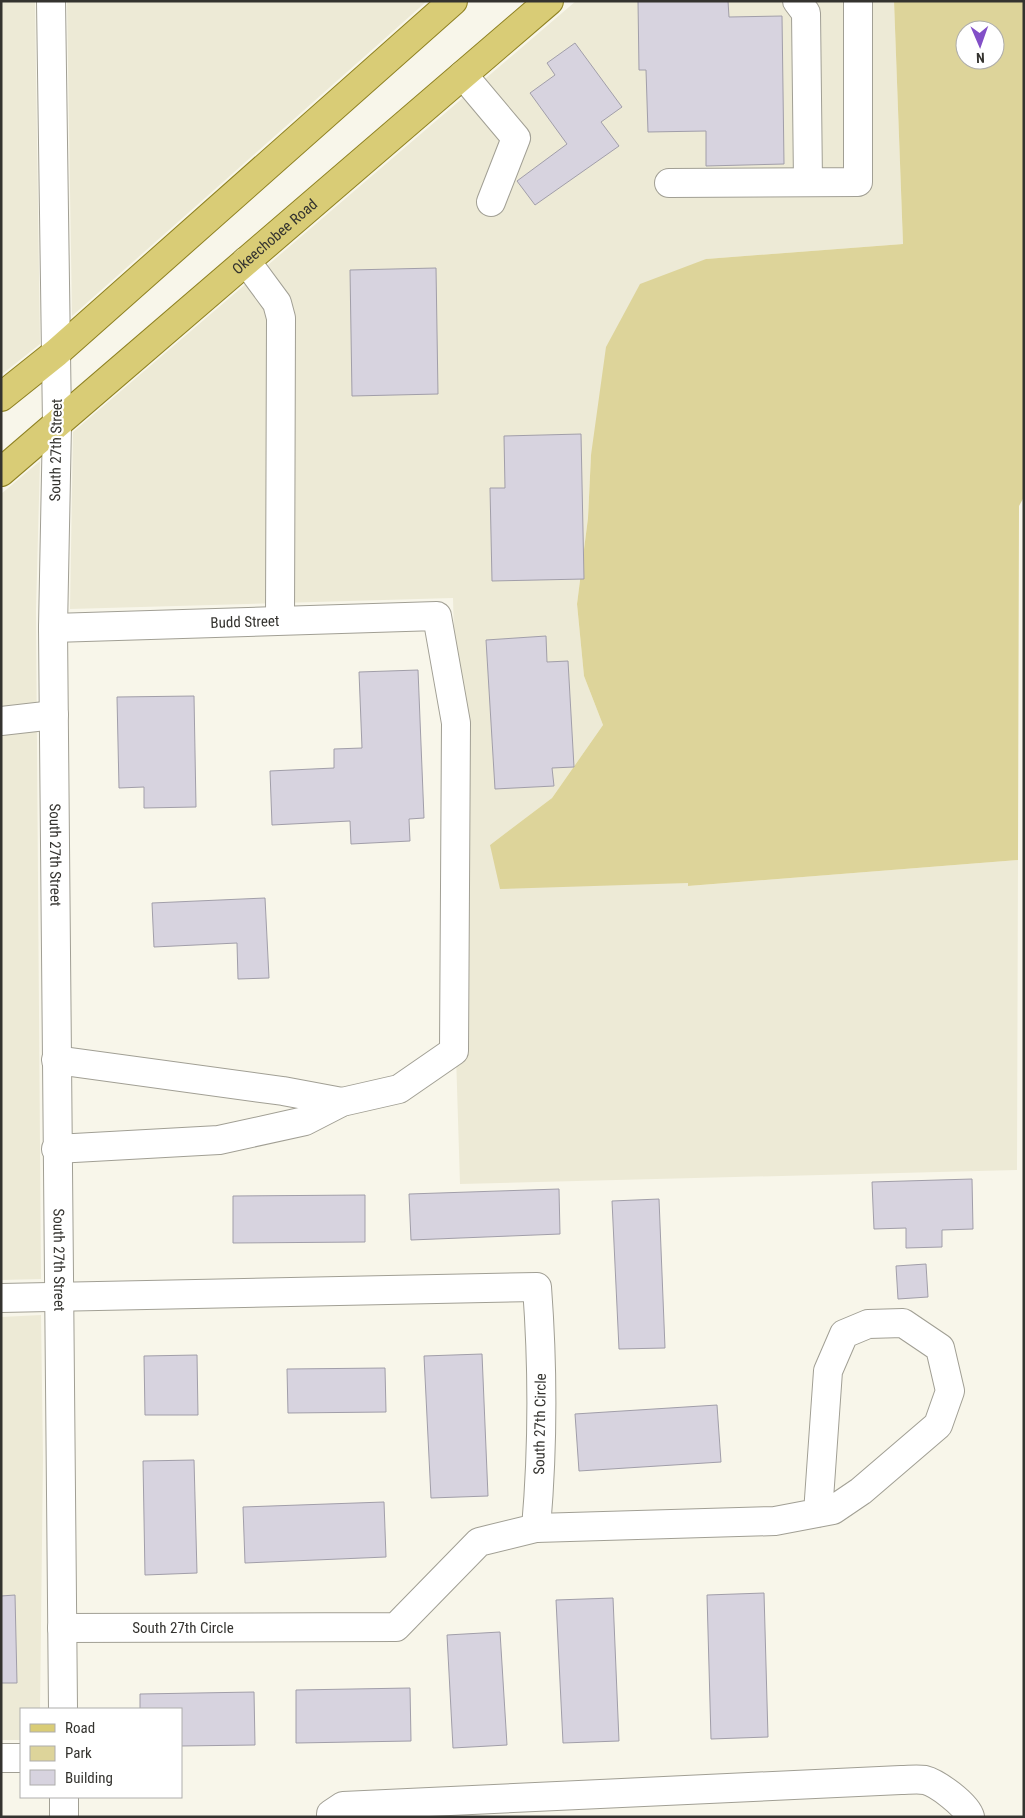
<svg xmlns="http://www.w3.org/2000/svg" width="1025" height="1818" font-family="'Roboto Condensed',sans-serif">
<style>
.built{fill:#edead6}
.green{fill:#ddd49a;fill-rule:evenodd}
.building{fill:#d7d3df;stroke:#a19ea9}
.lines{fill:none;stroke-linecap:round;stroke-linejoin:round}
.minor-casing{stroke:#a19f94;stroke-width:30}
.major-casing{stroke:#8e8021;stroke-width:30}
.minor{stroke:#fff;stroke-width:28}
.major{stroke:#d9cc76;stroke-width:28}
.labels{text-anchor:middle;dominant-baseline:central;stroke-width:4.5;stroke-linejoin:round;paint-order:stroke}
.street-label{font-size:15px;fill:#34332f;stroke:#fff}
</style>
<rect width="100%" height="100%" fill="#f8f6ea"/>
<path class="built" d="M1,1H35L40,344L1,375Z
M67,1H427L72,316Z
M576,1H894L903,244L706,259L591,455L588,518L577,604L584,676L603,725L552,798L490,845L689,883V886L1018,860L1017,1170L460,1184L443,635L454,634L453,598L70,609L73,432Z
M40,461L36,610L41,1279L1,1280V494Z
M41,1315L43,1459L40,1709H21V1740H1V1317Z"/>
<path class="green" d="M894,1H1024V497L1019,506L1018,860L688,886V883L500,889L490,845L552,798L603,725L584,676L577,604L588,518L591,455L606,347L640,284L706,259L903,244ZM965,30H995V60H965Z"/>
<path class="building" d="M638,1H728L729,17L782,16L784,164L706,166V131L648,132L646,70H639Z
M575,43L622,107L601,122L619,146L535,205L517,181L567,144L530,93L555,75L547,63Z
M436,268L438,394L352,396L350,270Z
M581,434L584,579L492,581L490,488H505L504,436Z
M546,636L547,662L568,661L574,767L552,768L554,786L495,789L486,640Z
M418,670L424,818L409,819L410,841L351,844L350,821L272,825L270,771L334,768V749L362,748L359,672Z
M194,696L196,807L144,808V787L119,788L117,697Z
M265,898L269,978L238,979L237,943L154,947L152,903Z
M972,1179L973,1229L942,1230V1247L906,1248V1228L874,1229L872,1182Z
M559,1189L560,1234L411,1240L409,1194Z
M365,1195V1242L233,1243V1196Z
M659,1199L665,1348L619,1349L612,1201Z
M926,1264L928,1297L898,1299L896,1266Z
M482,1354L488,1496L431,1498L424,1356Z
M197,1355L198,1415H145L144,1356Z
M385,1368L386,1412L288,1413L287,1369Z
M717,1405L721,1462L579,1471L575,1414Z
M194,1460L197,1573L145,1575L143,1461Z
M384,1502L386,1557L245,1563L243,1507Z
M764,1593L768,1737L711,1739L707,1595Z
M15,1595L17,1683H1V1596Z
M613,1598L619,1741L563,1743L556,1600Z
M500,1632L507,1745L453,1748L447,1635Z
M410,1688L411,1741L296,1743V1690Z
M254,1692L255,1745L181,1746V1709H140V1694Z"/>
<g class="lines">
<defs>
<g id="minor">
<path id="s1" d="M51,1L57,424L53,628L63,1709"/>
<path d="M797,1L806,13L808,182"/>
<path d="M463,75L516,138L491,202"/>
<path d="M669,183L858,182V1"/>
<path d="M246,261L277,303L281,318L280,620"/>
<path id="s2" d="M53,628L437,616L456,723L454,1051L399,1089L342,1102L305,1121L219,1140L56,1149"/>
<path d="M1,721L54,715"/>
<path d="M56,1060L283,1091L342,1102"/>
<path d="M1,1298L537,1287C543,1367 543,1448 536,1528L479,1542L396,1627L62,1628"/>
<path d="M536,1528L775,1521L833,1510L861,1491L938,1425L950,1391L940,1348L903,1323L868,1324L844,1334L828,1371L818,1513"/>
<path d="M1,1758H21"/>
<path d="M64,1797V1817"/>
<path d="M331,1817V1814L343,1806L901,1780C908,1780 917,1779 925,1780C937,1783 967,1805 970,1817"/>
</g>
<g id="major">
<path d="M1,397L56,353L453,1"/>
<path id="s3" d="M1,472L549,1"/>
</g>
</defs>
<use href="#minor" class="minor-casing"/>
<use href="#major" class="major-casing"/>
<use href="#minor" class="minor"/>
<use href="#major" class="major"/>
</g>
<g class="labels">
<g class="street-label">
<text stroke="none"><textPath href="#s3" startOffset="361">Okeechobee Road</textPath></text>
<text transform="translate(56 450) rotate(-89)">South 27th Street</text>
<text stroke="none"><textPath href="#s2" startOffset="192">Budd Street</textPath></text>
<text stroke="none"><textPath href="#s1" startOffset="854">South 27th Street</textPath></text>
<text stroke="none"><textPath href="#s1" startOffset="1259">South 27th Street</textPath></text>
<text transform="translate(540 1424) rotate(-89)">South 27th Circle</text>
<text x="183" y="1628">South 27th Circle</text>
</g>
</g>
<rect width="1025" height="1818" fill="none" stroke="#34332f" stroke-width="5"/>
<rect x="20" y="1708" width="162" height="90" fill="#ffffff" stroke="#aeadac"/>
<rect x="30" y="1724" width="25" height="8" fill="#d9cc76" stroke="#aeadac"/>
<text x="65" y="1733" font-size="15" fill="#34332f">Road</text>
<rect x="30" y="1746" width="25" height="15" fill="#ddd49a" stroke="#aeadac"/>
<text x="65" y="1758" font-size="15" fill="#34332f">Park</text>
<rect x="30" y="1770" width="25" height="15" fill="#d7d3df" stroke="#aeadac"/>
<text x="65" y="1783" font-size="15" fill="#34332f">Building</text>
<g transform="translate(980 45) rotate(178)"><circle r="24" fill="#ffffff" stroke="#aeadac"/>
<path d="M0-4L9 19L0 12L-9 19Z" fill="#824fc7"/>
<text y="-8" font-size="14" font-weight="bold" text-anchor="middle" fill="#34332f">N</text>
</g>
</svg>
